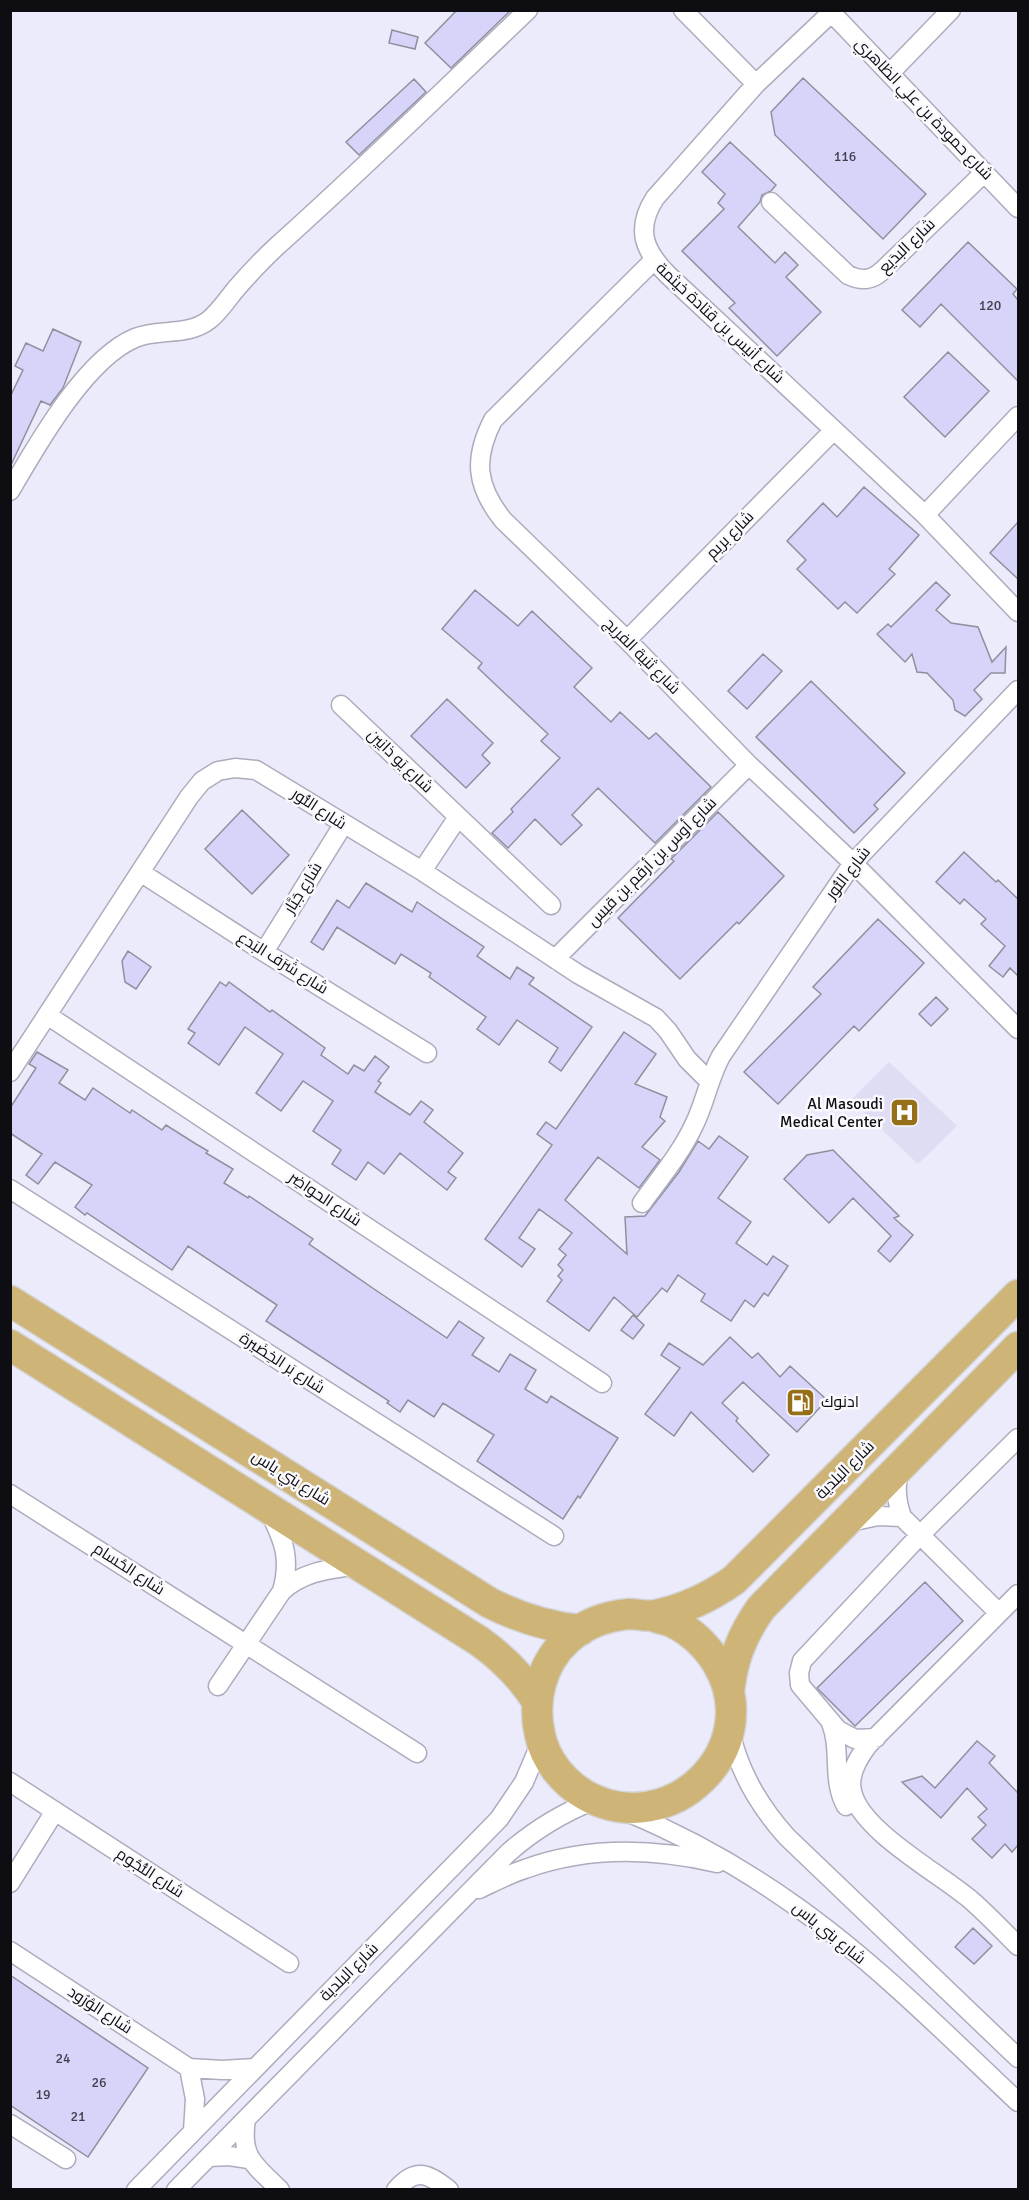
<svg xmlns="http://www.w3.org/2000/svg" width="1029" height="2200" font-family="Signika,Cairo,sans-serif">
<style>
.built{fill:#deddf4}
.building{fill:#d7d4fa;stroke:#908f9e;stroke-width:1.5}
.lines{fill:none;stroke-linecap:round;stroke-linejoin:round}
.minor-casing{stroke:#adacbc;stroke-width:21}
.primary-casing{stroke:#d3d3d4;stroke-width:33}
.minor{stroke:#fff;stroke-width:18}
.primary{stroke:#cfb477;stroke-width:30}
.labels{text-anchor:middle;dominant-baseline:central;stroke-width:5;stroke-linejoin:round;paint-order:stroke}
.number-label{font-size:14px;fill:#403f4c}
.street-label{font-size:16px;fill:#0d0d12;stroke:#fafafe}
.poi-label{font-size:16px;fill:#0d0d12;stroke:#fafafe;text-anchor:end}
</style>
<rect width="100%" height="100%" fill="#ecebfc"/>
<path class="built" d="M889,1062L957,1126L918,1164L851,1100Z"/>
<path class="building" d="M457,10H511L451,68L425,43Z
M392,30L418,37L415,49L389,43Z
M803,78L926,194L883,239L775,135L771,112Z
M414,79L426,92L359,155L346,142Z
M730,142L776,185L771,191L762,195L760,202L738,227L775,263L785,252L798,265L786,277L821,312L777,356L729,308L735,303L682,251L724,209L718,203L725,194L702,172Z
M968,242L1017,289L1013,294L1018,300V381L941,304L920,327L902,310Z
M53,329L81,342L63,388L50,405L41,401L10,467V397L23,370L15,366L26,343L43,351Z
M948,352L989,391L945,437L904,397Z
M864,487L919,535L889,569L895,574L857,613L845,602L838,609L797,569L806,560L787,541L823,503L837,517Z
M1018,522V579L990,553Z
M936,582L950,595L936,610L951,623L978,627L992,662L1006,647L1005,673H991L974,690L982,699L965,716L955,710L953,700L927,673L917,672L912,654L905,662L877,634L888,624L891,627Z
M475,590L518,626L532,611L592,668L574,687L611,722L620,712L649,739L656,733L711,787L655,843L598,788L572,815L582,825L561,845L535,819L508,848L492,833L513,812L511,809L560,758L541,741L548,734L478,668L482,663L442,629Z
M763,654L782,671L747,709L728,691Z
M811,681L905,773L874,805L878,809L854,833L756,737Z
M447,699L493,743L482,755L490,763L466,788L411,736Z
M242,810L289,855L252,894L205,849Z
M718,812L784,876L739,924L737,922L680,979L618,918L674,861L671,859Z
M964,852L996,882L998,880L1018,899V976L1010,968L1003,977L989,966L1005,946L981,924L986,919L964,899L960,904L936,882Z
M366,883L412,912L417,902L484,947L477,956L510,979L517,967L534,978L529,984L592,1027L561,1071L549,1062L558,1048L517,1020L499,1045L477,1029L486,1017L429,977L431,973L401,954L395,964L337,927L323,950L311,942L337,900L349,908Z
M878,919L924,963L859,1031L854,1026L778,1104L744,1072L821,994L813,987Z
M128,951L151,967L136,989L125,982L122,961Z
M220,982L226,986L229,982L270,1012L272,1010L325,1048L321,1055L348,1074L354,1065L364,1071L375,1056L389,1067L378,1081L381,1083L375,1092L410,1115L421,1101L433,1110L424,1122L463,1153L448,1172L456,1178L447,1190L400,1153L384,1174L368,1162L356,1180L332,1164L341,1150L313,1131L333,1101L303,1081L281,1111L256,1093L283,1054L245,1027L219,1065L188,1043L195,1033L188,1029Z
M936,997L948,1009L931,1026L919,1014Z
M624,1032L656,1054L635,1084L667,1097L660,1117L665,1121L642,1147L660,1160L639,1188L598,1157L565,1200L627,1254L625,1217L645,1216L679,1172L698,1141L709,1149L719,1136L748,1157L718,1198L751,1222L736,1243L767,1265L773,1256L788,1266L768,1296L764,1293L754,1307L745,1300L731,1321L701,1301L705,1294L678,1275L667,1292L662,1288L637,1317L614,1297L589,1331L547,1301L562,1280L558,1276L563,1270L558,1265L566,1255L559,1249L572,1233L539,1209L519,1238L535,1249L522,1267L485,1239L552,1145L537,1134L546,1122L556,1129Z
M37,1052L68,1070L59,1083L85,1100L93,1088L130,1113L132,1110L162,1130L166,1125L196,1144L208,1151L206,1153L233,1169L224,1183L248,1198L249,1196L313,1239L309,1244L374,1289L447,1338L459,1321L484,1338L472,1355L499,1372L510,1354L536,1370L525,1389L547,1403L551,1396L618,1438L580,1498L578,1496L563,1519L477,1461L494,1435L443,1403L434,1417L408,1400L400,1412L387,1403L389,1401L266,1321L277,1305L188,1246L172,1270L87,1213L85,1215L75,1207L92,1185L55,1162L38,1184L26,1175L42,1154L10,1133V1108L36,1068L29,1064Z
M833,1150L899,1216L894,1218L913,1235L890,1262L878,1251L891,1236L853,1198L829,1223L784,1179L807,1155Z
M633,1315L644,1325L633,1339L621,1330Z
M730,1337L752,1358L758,1353L780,1377L790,1366L827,1400L797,1432L743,1382L722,1403L738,1418L736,1421L769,1455L753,1472L691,1412L674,1436L645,1414L680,1368L661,1355L669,1343L703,1365Z
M925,1582L963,1621L855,1726L817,1688Z
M977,1741L995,1756L989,1763L1018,1793V1845L1012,1852L1005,1844L992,1858L972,1839L986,1825L978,1817L987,1809L967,1788L941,1818L902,1782L922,1776L935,1788Z
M973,1928L992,1946L974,1964L955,1947Z
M10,1975L148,2068L88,2157L10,2105Z"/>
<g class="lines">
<defs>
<path id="minor" d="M683,10L756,84
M829,10L1018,208
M831,13L756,84L655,198C635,229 644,251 668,275L925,515L1018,612
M891,72L951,10
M771,202L848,275C861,281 871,281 882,271L985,172
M653,261L493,420C473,459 476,486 503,520L627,640L749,765L853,863L1018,1029
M10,491C37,445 85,359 135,338C159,328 187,337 209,320C219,312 227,300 235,290C248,275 262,260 276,247C362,170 444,90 528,10
M925,515L1018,416
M627,640L834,430
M341,705L551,905
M422,871L458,817
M140,872L264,952L427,1053
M264,952L343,825
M555,959L749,765
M47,1015L602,1383
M10,1072L189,797L202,781L218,771L235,768L256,770L422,871L578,974L656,1018L668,1031L687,1059L709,1081
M10,1189L554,1536
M642,1203C660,1178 681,1153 694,1125C705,1103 709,1078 721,1056L853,863L1018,690
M901,1468C894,1484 896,1500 902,1517L999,1613
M10,1494L417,1753
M270,1513C284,1541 291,1559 282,1591
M850,1522L878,1516L902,1517
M1018,1594L868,1745C858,1758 848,1774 852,1791C860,1831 941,1874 972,1901C988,1915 1003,1931 1018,1946
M218,1686L282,1591C304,1571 330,1569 358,1565
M831,1723C842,1750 831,1779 846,1806
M730,1731C739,1772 759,1806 787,1837L1018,2058
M876,1738L855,1739L838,1730L800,1685L799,1673L802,1661L920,1535L1018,1438
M10,1782L289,1963
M627,1812C687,1837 744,1869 797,1907C877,1964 947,2035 1018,2102
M10,1883L55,1811
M479,1889C494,1882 509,1874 525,1869C588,1846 653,1848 717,1863
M10,1951L189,2068L222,2070L255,2068
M189,2068L195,2099L193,2131
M246,2119C240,2158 254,2164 280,2190
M10,2124L66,2159
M209,2157L229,2156L249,2159
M136,2190L499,1819L524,1782L541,1742
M176,2190L508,1853C534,1830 562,1813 595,1800
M396,2190C415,2167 428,2173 449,2190"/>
<path id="primary" d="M10,1301L490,1603C520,1618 548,1627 581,1630
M10,1345L479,1641C503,1658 521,1676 537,1701
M653,1616C660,1619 668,1620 674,1623C692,1632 707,1647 717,1663C768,1748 670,1843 585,1795C563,1782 545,1760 540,1735C532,1701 541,1664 567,1640C584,1624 607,1616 629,1614C638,1614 647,1617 656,1615C685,1609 710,1597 734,1580L1018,1295
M729,1693C732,1660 742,1635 761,1608L1018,1347"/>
</defs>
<use href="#minor" class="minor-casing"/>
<use href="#primary" class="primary-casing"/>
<use href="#minor" class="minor"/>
<use href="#primary" class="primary"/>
</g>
<defs>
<symbol id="hospital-square" viewBox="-11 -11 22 22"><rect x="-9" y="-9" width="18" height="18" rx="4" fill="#966f19" stroke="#fafafe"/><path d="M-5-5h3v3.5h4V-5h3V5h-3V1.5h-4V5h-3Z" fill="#fff"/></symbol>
<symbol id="fuel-square" viewBox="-11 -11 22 22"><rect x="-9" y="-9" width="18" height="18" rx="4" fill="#966f19" stroke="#fafafe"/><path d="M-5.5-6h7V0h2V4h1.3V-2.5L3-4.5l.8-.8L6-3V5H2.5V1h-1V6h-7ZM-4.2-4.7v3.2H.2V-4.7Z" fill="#fff"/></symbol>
</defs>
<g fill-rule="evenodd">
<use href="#hospital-square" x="888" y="1096" width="33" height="33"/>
<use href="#fuel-square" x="784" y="1386" width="33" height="33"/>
</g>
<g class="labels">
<g class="number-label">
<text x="845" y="156">116</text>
<text x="990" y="305">120</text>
<text x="63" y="2058">24</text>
<text x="99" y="2082">26</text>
<text x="43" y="2094">19</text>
<text x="78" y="2116">21</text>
</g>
<g class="street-label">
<text transform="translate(924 109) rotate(46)">شارع حمودة بن علي الظاهري</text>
<text transform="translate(907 246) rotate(-44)">شارع البدَيع</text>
<text transform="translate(720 323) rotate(43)">شارع أنيس بن قتادة خيثمة</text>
<text transform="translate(730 535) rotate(-45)">شارع بريم</text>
<text transform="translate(642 656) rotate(45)">شارع ثنية الفريج</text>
<text transform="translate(400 761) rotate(44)">شارع يَو ذانِين</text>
<text transform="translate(319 809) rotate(33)">شارع النُّور</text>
<text transform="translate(652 862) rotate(-45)">شارع أوس بن أرقم بن قيس</text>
<text transform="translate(848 873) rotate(-52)">شارع النُّور</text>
<text transform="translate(303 888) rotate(-58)">شارع جَبَّار</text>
<text transform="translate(283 963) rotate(32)">شارع شَرَف البَدع</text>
<text transform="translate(325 1199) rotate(34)">شارع الحواضِر</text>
<text transform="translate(282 1363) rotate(33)">شارع بَر الخِضَيرة</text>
<text transform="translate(845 1470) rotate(-45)">شارع البلدية</text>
<text transform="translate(291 1478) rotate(32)">شارع بني ياس</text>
<text transform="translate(129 1569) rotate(33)">شارع الحُسام</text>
<text transform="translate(150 1873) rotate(33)">شارع النُّجُوم</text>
<text transform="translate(829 1933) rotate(39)">شارع بني ياس</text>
<text transform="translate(349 1972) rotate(-45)">شارع البلدية</text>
<text transform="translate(100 2010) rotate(33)">شارع الوُرُود</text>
</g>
<g class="poi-label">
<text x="883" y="1104">Al Masoudi<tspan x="883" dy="18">Medical Center</tspan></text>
<text x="821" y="1402" text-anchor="start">ادنوك</text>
</g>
</g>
<rect width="1029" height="2200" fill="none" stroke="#0d0d12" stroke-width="24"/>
</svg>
